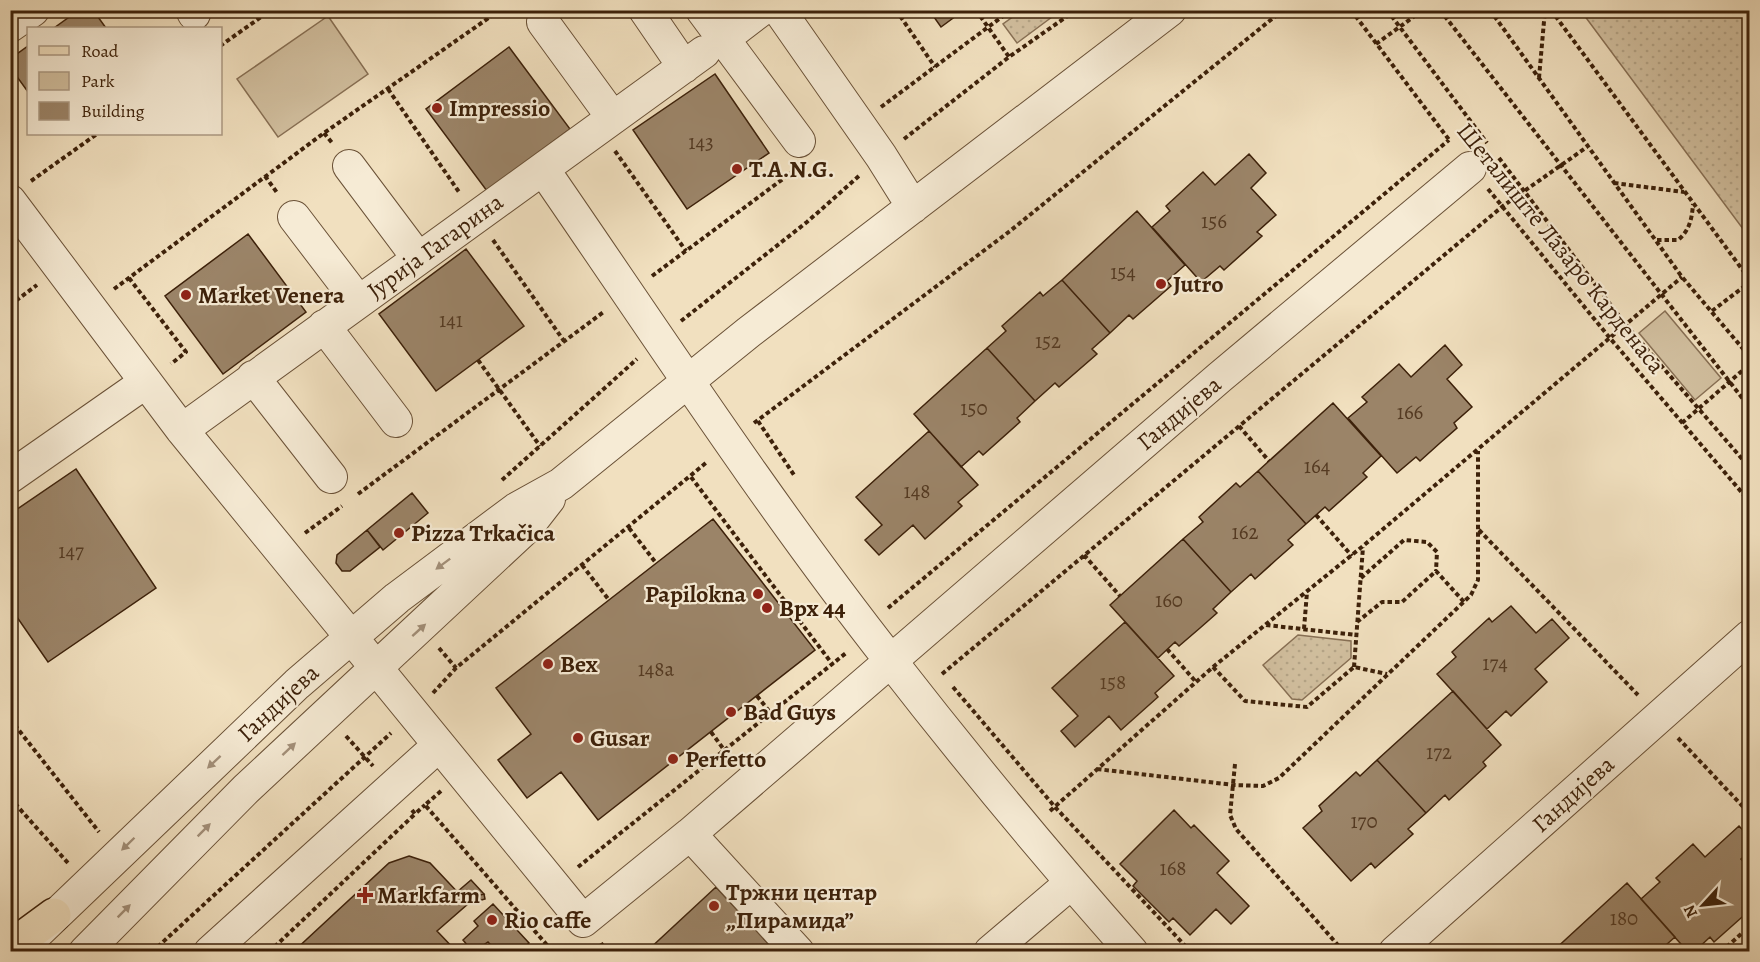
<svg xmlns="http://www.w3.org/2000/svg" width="1760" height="962" font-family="Alegreya,serif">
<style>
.green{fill:url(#green-dots);stroke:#887055;stroke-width:1.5}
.pitch{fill:#d2c0a0;stroke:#887055;stroke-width:1.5}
.building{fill:#9b8468;stroke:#3d210a;stroke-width:1.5}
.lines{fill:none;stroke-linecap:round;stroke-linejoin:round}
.minor-casing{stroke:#6a5137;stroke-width:34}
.major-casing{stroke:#3d210a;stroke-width:36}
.path{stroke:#3d210a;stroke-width:4;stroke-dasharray:4.5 3;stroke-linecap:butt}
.minor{stroke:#f6ebd5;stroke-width:32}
.major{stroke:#f1e0bf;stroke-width:33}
.oneway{fill:#a3907a}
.poi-dot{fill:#8f2418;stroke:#f6ebd5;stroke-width:2}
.labels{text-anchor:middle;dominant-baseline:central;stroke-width:4.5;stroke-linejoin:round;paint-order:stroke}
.number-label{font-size:21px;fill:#543a22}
.poi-label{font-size:24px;font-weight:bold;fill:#3d210a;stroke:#f6ebd5;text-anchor:start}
.street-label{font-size:24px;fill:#3d210a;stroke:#f6ebd5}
</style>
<defs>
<pattern id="green-dots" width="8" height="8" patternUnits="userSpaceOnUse" patternTransform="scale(1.5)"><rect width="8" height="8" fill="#d2c0a0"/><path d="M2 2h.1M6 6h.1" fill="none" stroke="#b5a588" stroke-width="1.8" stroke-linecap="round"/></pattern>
</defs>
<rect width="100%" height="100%" fill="#f1e0bf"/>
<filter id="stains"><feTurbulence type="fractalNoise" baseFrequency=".00333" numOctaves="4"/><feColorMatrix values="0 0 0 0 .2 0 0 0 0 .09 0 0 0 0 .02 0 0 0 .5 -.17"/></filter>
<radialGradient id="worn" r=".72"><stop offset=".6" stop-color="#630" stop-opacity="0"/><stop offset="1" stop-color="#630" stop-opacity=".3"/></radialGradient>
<path class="green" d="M1021,11V10L1060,11L1017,43L1003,24Z
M1581,11H1749V237Z
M1298,635L1351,641V658L1302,700L1292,699L1263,665Z"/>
<path class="pitch" d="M328,16L368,74L278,137L237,79Z
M1665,311L1721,378L1695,400L1639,333Z"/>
<path class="building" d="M79,10H93L106,28H54Z
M929,10H964L941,27Z
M28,46V92L10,67V59Z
M509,47L570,129L487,191L426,109Z
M715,74L769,153L687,209L633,130Z
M1249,154L1266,173L1251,188L1276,215L1257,232L1262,236L1224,270L1220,266L1201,282L1152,227L1170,211L1166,206L1203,172L1215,185Z
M1137,211L1185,265L1167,281L1171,286L1133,319L1129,315L1110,333L1062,280Z
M248,234L306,312L223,374L165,296Z
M466,249L524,326L436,391L379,314Z
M1062,280L1110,333L1092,349L1097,354L1059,387L1055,383L1035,401L987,348L1006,331L1002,326L1040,292L1043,296Z
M1445,345L1462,365L1447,379L1472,407L1454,423L1457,428L1440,443L1420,461L1416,457L1397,473L1348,418L1367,402L1362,397L1399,364L1411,377Z
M987,348L1035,401L1017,418L1020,422L983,455L979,451L961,467L914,414Z
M1333,403L1381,456L1363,473L1367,477L1329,511L1325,507L1306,524L1258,471Z
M929,431L978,485L958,502L962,506L925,539L913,525L879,555L865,540L882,525L856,497Z
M76,469L156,588L48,662L10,607V514Z
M1258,471L1306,524L1288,540L1293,545L1276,560L1255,579L1251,574L1231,592L1183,539L1203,522L1199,517L1236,483L1240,487Z
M412,493L428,513L383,550L367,530Z
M713,519L815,650L598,820L561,772L527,798L498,760L531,734L496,688Z
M367,530L380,547L350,571H342L336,563L337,555Z
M1183,539L1231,592L1213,609L1217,613L1200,628L1179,646L1175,642L1158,658L1110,605Z
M1511,606L1536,633L1552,619L1569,638L1535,669L1547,682L1511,716L1506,711L1487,729L1437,674L1456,657L1452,652L1489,618L1492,622Z
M1125,622L1174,676L1155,693L1158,697L1121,730L1109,716L1075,747L1061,731L1078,716L1052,688Z
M1453,691L1501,745L1483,762L1486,766L1449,800L1445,795L1426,813L1377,760Z
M1377,760L1426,813L1408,829L1413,834L1375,868L1371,863L1351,881L1303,828L1322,811L1319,806L1356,772L1360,776Z
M1174,810L1191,828L1194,825L1229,861L1217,873L1249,906L1231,924L1216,909L1190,935L1173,918L1169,922L1133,886L1137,881L1120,864Z
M1739,826L1750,838V851L1741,859L1750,869V910L1714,942L1710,937L1694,952H1688L1641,899L1660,882L1656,878L1693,844L1705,857Z
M409,856L430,863L464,899L484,894L485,899L468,904L437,931L457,952H293L389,863Z
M471,880L484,894L464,899L457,892Z
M1627,883L1675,937L1658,952H1552Z
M716,887L776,952H646Z
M493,904L529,943L519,952H497L488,942L473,952L463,940L478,926L474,921Z"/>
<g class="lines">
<defs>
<path id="minor" d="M192,10L194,14
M645,10L684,67
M702,10L799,141
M779,10L881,156L913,207
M543,22L613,118
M10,26L33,10
M723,39L761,10
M349,166L418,258
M543,169C656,333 766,502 890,660C967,759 1048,857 1132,952
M10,201L182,430L583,921L690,834L1220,377L1470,168
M294,217L358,301
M324,326L396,421
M253,377L331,477
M182,430L704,52
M10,477L146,382
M690,834L798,952
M36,934L297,684L397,598L516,509L561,484L749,332L1170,10
M85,952L246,789L528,526L549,499
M210,952L438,746
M990,952L1071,883
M1395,952L1750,636"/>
<path id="major" d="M10,940L24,937L54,915"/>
</defs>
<use href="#minor" class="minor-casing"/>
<use href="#major" class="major-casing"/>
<path class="path" d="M896,10L935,67
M976,10L1009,57
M1351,10L1450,141
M1387,10L1487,143
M1440,10L1750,408
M1490,10L1682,277L1750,357
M1551,10L1750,280
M1376,44L1423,10
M220,46L271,10
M1539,78L1545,10
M388,89L459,192
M881,107L1011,10
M324,133L333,144
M904,139L1009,57L1076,10
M615,151L686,251
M1499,158L1626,325L1750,468
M265,176L278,194
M31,181L97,134
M1614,183L1684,192
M1488,189L1609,337L1750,502
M493,240L564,341
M1657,240H1678C1690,230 1692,218 1693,204
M652,276L795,170
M129,278L186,352L171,364
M114,289L324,133L500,10
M10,305L37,285
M1712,311L1750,282
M681,321L807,222L859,176
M478,360L540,446
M758,421L794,475
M754,423L1010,231L1283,10
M1682,423L1750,364
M1239,426L1269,461
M691,477L833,665
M502,480L637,359
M358,494L605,311
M1316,515L1352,556
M629,528L656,563
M1479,530L1638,695
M305,533L342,506
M1084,555L1120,596
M582,565L609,600
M1361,578L1404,540L1427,542L1437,552L1436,571
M888,608L1449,140
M1357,622L1382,602H1402L1436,571L1464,602
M1266,625L1356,635
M1304,629L1307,592
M439,648L456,668
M1167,649L1196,682
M1213,667L1245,701L1307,707L1354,667L1387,674
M1354,667L1363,547
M942,674L1503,206L1587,147
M953,687L1055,807L1191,952
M433,693L456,668L707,462
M757,696L777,721
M10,719L99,832
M711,732L725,751
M346,736L373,766
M1678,738L1750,814
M1235,764L1230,815L1236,829L1344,952
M1097,769L1234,785L1263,786L1279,778L1471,595L1478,580V451
M441,791L425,805L553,952
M10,798L68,863
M412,810L415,814L425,805
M1050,811L1213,667L1363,546L1682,277
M578,867L846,653
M601,943L607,952
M152,952L391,733
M269,952L415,814
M1721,952L1750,926"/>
<use href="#minor" class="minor"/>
<use href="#major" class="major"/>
</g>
<defs><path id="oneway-solid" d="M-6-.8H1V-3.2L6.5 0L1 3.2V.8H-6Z" transform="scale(1.5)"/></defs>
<g class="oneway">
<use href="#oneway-solid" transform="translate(443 564) rotate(143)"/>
<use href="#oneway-solid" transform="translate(419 630) rotate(-42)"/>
<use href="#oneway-solid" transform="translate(289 749) rotate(-43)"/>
<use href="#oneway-solid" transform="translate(214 762) rotate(137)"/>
<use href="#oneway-solid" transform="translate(204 830) rotate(-45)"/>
<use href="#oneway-solid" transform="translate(128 844) rotate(136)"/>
<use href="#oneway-solid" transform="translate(124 911) rotate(-45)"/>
</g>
<g class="poi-dot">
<circle cx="437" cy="108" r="6"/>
<circle cx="737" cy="169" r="6"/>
<circle cx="1161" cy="284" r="6"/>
<circle cx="186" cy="295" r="6"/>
<circle cx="399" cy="533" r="6"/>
<circle cx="758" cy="594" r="6"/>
<circle cx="767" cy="608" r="6"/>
<circle cx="548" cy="664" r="6"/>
<circle cx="731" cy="712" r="6"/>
<circle cx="578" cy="738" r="6"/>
<circle cx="673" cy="759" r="6"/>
<path d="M362 886h6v6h6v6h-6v6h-6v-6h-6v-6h6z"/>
<circle cx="714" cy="906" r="6"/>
<circle cx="492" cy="920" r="6"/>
</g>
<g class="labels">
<g class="number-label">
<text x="701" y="142">143</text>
<text x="1214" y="221">156</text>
<text x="1123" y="272">154</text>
<text x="451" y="320">141</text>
<text x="1048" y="341">152</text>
<text x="974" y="408">150</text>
<text x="1410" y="412">166</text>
<text x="1317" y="466">164</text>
<text x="917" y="491">148</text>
<text x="1245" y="532">162</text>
<text x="71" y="551">147</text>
<text x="1169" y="600">160</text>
<text x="1495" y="663">174</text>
<text x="656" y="669">148a</text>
<text x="1113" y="682">158</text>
<text x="1439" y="752">172</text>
<text x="1364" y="821">170</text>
<text x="1173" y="868">168</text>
<text x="1624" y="918">180</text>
</g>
<g class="poi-label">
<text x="449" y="108">Impressio</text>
<text x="749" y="169">T.A.N.G.</text>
<text x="1173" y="284">Jutro</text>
<text x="198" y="295">Market Venera</text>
<text x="411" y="533">Pizza Trkačica</text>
<text x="746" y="594" text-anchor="end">Papilokna</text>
<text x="779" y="608">Врх 44</text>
<text x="560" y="664">Bex</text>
<text x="743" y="712">Bad Guys</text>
<text x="590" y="738">Gusar</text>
<text x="685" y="759">Perfetto</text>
<text x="726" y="892">Тржни центар<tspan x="726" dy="28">„Пирамида”</tspan></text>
<text x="377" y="895">Markfarm</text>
<text x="504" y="920">Rio caffe</text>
</g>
<g class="street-label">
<text transform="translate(435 246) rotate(-36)">Јурија Гагарина</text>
<text transform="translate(1561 248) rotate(51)">Шеталиште Лазаро Карденаса</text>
<text transform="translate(1179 413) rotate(-40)">Гандијева</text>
<text transform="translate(278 703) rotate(-43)">Гандијева</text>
<text transform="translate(1573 794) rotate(-42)">Гандијева</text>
</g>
</g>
<rect width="1760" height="962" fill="none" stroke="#f1e0bf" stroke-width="36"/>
<rect x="12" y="12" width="1736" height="938" fill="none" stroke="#3d210a" stroke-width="3"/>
<rect x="18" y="18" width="1724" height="926" fill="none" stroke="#3d210a" stroke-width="1.5"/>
<rect x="27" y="27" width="195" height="108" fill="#f6ebd5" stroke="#ac9a84" stroke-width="1.5"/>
<rect x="39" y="46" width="30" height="9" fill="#f1e0bf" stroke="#ac9a84" stroke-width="1.5"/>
<text x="81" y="57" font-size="18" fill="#3d210a">Road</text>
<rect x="39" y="72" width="30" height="18" fill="#d2c0a0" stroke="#ac9a84" stroke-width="1.5"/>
<text x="81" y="87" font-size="18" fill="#3d210a">Park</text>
<rect x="39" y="102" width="30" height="18" fill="#9b8468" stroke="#ac9a84" stroke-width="1.5"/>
<text x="81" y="117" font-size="18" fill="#3d210a">Building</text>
<g transform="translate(1703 905) rotate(243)" stroke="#f6ebd5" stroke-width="4.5" paint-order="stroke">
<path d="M0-4.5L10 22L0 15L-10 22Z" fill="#3d210a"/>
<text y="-9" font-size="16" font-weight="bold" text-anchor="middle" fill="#3d210a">N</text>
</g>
<rect width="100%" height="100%" filter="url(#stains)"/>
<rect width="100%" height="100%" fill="url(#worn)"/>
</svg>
